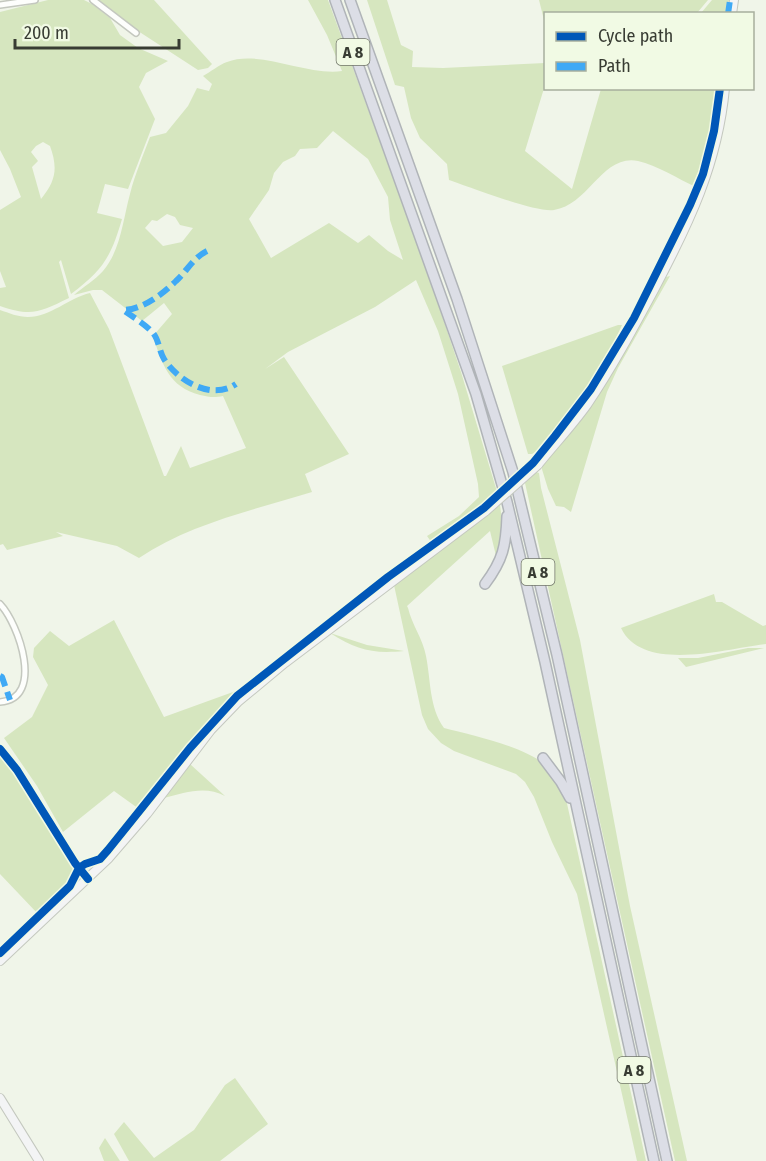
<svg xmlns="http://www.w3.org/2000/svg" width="766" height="1161" font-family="'Fira Sans Condensed',sans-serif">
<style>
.green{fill:#d6e6bf;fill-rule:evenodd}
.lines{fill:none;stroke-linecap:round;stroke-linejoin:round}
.street-casing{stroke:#c4c8bf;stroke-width:8}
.secondary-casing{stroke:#c4c8bf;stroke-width:10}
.highway-casing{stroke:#b0b4b8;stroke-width:12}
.street{stroke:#fdfefc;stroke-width:5}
.secondary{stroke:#f3f4f5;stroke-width:8}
.highway{stroke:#dcdee6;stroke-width:9}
.secondary-bridge-casing{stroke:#c4c8bf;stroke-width:10;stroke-linecap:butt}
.secondary-bridge{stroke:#f3f4f5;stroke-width:8}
.quiet{stroke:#3fa9f5;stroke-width:6;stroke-dasharray:12 6;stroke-linecap:butt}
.cycleway-casing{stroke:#f1fae4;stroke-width:11}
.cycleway{stroke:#0057b8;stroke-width:8}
.labels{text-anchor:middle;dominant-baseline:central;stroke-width:4.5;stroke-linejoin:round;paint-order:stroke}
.shield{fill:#f1fae4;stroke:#707568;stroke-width:1.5}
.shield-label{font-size:16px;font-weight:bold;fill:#383c33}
</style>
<rect width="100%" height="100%" fill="#f0f5e9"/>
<path class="green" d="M48,0H84L92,4L110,18L120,35L138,48L168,61L146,73L139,87L155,119L128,189L105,184L97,213L122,219C111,257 103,270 71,294L61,260L59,262L69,298C40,312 32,317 0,306V288L6,287L0,271V210L21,197L10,169L0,150V12ZM43,142L50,146C58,168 56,181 41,199L32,167L38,161L31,152L36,146Z
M98,0H154L212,64L208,68L198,70L138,31Z
M308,0H328L424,262L461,372L498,495L432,543L427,536L459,516L479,497L478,484L458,394L438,331L416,280L375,307L288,352L265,369L284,357L349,454L305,474L312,492C254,510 189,524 139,558L117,546L56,532L63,536L7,550L3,544L0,545V310C9,313 18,317 28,317C50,317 69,298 90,293L109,329L164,476H166L181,446L190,468L246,448L223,396C214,398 209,397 200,395C169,387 162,364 153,336L172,314L164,303L142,321L102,290H93L74,295C83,287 95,280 103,271C121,250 123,219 130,194C135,174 143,156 150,137L166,133L188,106L197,88L209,91L212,84L203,76C211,72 218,65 227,62C259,49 307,76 342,71L327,35ZM333,131L368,159L388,197L390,220L403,260L388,251L369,235L358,243L329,223L271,258L249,219L269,190L274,173L283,162L295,156L300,149L317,148ZM167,214L175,217L180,225L193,228L182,242L163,246L145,228L152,220L157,221Z
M367,0H387L401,45L413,51L412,67L443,68L545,63V85L525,151L572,189L601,89H719L711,136L696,187C678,179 657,165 638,161C602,154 589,205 554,210C536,213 470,187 449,180L447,164L420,138L411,118L404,87L395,85Z
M539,0H708L697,13L546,14L545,24Z
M712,0H729L727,13H701Z
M670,276L618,368L607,392L571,512L564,507L556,506L548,489L541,466L625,350L666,277Z
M618,325H622C601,372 570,412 537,451L532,454H528L502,366Z
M536,472L539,473L541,488L580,640L630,906L687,1161H675L525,483Z
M500,505L504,537L497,560L490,531L407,606L408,608C412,625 423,639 426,656C431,681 429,707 444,728C471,735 523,746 544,764C552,771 558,782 564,790L646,1161H637L577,894L552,842L534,797L525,782L516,774L454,751L441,743L428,729L422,715L394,585Z
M714,594L716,602H722L763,626L766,625V644C728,648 643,674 621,628Z
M114,620L164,717L244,688L224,707L139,809L114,791L63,832L37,786L4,738L32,717L48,685L33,657L34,648L50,631L69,646Z
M330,633L367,645L404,651C372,654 357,650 330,633Z
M748,648H764L686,667L678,658H698Z
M0,754L18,776L76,870L69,885L38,914L0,874Z
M190,764L225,796C205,785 184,793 164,798Z
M235,1078L268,1124L220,1161H129L114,1134L124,1122L154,1158L194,1130L225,1085Z
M105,1138L120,1161H104L99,1148Z"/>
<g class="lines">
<defs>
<path id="street" d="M93,0L136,33
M0,5L35,0
M0,604C19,624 45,699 0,702"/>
<path id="secondary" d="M732,14L734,0
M538,465C554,445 572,426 587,405C612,368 633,329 654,290C689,224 718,164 725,88
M0,749L17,770L75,863L88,879
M0,961L109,858L147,814L211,730L238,702L285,663L486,511
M0,1098L39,1161"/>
<path id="highway" d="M335,0L476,394L507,502L545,662L654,1161
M350,0L457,299L513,472L557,655L667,1161
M485,584C503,560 506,546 507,516
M543,758L561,782L570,798"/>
</defs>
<use href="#street" class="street-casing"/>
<use href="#secondary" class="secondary-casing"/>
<use href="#highway" class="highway-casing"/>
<use href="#street" class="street"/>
<use href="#secondary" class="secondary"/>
<use href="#highway" class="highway"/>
<defs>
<path id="secondary-bridge" d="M486,511L538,465"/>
</defs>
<use href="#secondary-bridge" class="secondary-bridge-casing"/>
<use href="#secondary-bridge" class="secondary-bridge"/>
<path class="quiet" d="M728,14L730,0
M207,251C193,258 187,271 176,281C163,294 142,310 123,310C133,317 145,324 153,333C159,340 159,351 164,359C178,381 212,401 236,384
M0,676L2,677L10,700"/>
<defs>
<path id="cycleway" d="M0,749L17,770L75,863L88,879
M0,953L70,886L79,868L85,864L100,859L108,850L190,748L237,696L388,577L484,508L533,463L555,436L591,389L634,318L690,205L703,174L714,131L720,88"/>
</defs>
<use href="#cycleway" class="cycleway-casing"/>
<use href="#cycleway" class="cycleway"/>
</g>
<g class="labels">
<g class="shield">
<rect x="336.5" y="39" width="33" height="26" rx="4.5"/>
<rect x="521.5" y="559" width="33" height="26" rx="4.5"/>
<rect x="617.5" y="1057" width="33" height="26" rx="4.5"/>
</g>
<g class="shield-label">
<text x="353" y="52">A 8</text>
<text x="538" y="572">A 8</text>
<text x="634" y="1070">A 8</text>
</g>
</g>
<rect x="544" y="12" width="210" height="78" fill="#f1fae4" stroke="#a7ae9d" stroke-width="1.5"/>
<rect x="556" y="32" width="30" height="9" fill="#0057b8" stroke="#a7ae9d" stroke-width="1.5"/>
<text x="598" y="42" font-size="18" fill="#383c33">Cycle path</text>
<rect x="556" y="62" width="30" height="9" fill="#3fa9f5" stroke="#a7ae9d" stroke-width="1.5"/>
<text x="598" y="72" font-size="18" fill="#383c33">Path</text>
<path d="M15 39v9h164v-9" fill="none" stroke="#383c33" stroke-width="3"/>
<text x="24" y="39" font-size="18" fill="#383c33" stroke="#f1fae4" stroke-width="4.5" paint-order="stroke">200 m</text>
</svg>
